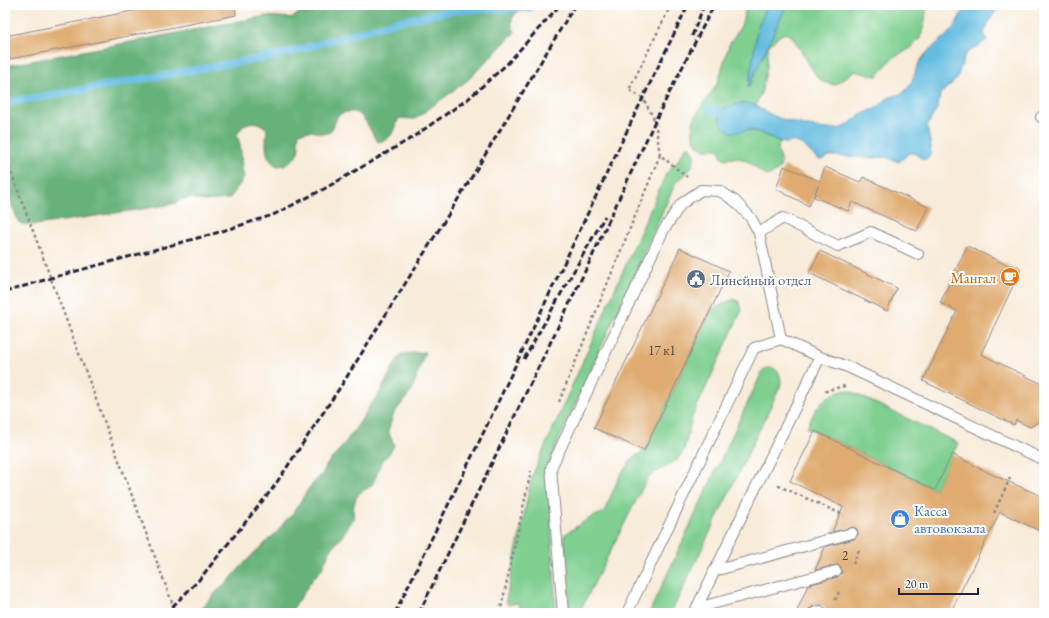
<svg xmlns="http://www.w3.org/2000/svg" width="1049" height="618" font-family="'EB Garamond',serif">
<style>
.green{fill:#7ecf90;stroke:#507866}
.forest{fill:#66b27a;stroke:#446a5a}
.water{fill:#63bce0;stroke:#426f8e}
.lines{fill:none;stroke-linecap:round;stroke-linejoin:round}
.stream{stroke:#63bce0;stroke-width:8}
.building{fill:#dfab70}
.service-casing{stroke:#8d868a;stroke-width:12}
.path{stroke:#8d868a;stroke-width:2.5;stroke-dasharray:3 3;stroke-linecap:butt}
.service{stroke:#fff;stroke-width:10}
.rail{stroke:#22223b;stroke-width:3;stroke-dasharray:6 3;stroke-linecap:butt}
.labels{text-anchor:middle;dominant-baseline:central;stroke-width:4;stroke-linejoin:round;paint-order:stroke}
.number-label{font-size:13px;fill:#514448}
.food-label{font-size:15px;fill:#c56008;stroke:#fff;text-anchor:end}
.service-label{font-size:15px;fill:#4e5e75;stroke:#fff;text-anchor:start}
.shop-label{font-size:15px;fill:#366cbe;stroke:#fff;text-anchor:start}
</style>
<rect width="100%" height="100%" fill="#fff"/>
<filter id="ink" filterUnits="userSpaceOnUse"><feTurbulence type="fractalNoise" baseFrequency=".025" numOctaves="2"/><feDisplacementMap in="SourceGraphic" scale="8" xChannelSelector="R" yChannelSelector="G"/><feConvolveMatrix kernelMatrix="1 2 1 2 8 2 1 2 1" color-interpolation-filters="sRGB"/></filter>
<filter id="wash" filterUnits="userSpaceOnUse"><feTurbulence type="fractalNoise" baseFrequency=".012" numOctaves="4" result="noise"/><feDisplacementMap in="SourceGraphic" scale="16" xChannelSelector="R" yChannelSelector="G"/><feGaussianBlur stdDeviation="0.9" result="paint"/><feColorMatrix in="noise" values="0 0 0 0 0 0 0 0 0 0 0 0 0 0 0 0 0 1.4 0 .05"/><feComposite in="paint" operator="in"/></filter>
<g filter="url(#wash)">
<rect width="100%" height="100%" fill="#f8ebd9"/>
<path class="green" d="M747,5H926C926,21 924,40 909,49C904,53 897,54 893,58C886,63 883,71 877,76C868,76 862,72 854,71L835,85L823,82L817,77L792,36L785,33L777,37L768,47L767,66L762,90L756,105L741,103L744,130L758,132L780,142L777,150C784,163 782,172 766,176C758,170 748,159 738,158C732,157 730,160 722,158L720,151L717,149H705L698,146L693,136V122L702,105L710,95L718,82L729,45L741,26Z
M686,147H691C700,164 688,171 676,182L548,464L556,613H519L520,606L517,603L508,605L506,600L532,476L666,174L677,162Z
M734,299L739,302L742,310L692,417L684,450L677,460L648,477L579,613H569L564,535L588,519L604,512L620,475L635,456L644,451L712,309Z
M767,368C778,367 781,374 781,385L671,613H649L762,372Z
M848,390L958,443L935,490L815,431L807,428C816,406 823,394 848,390Z"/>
<path class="forest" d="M311,5H528C517,13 506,16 515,32L468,80L415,119L399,118C393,130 393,140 378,142C366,126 363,103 338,115C336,119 335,123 333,127C328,137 320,133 312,131C308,131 303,132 299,133L298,140L299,148L297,156L285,165L277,166C263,158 266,143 267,129C255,118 244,121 237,135C243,150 240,162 244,178L229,199L205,201L190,198L182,199L176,203L162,206L36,225L21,224L16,216L5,185V66L266,16L292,18Z
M425,352L411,392L394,413L388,431L394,445C390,455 386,455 381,463C378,469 377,477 373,483C370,488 365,489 361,492C354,497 352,511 354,518L340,539L329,552L322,569L312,580L290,613H198L216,592L227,583L245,562L278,531L286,520L291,516L309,488L322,474L328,463L342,447L360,422L369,407L381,391L391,371L401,354Z"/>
<path class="water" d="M768,5H787L748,88L758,26Z
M967,5H1002C991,14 991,21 984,32L987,40L967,53L964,57L957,79L940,94L938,107L927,126L931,147L930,155L927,159H922L914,153H909L899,162L885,157L870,158L835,156H830L821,160C812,157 808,147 799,143C792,140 790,143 785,143C780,143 763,133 756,131C737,127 733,142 719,120L723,109C757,94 756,112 785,120C800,124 826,132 841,128C849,126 853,120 859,116C865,112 872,111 878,107C881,105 882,102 885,100C891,95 901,96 906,90C914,82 914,72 919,63C927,49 941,42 951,31C958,23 960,13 967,5Z"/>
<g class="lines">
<path class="stream" d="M5,103L280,55L395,22L455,10L529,8
M709,109L731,115"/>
</g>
<g id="blocks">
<path class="building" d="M163,5H235L236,15L5,60V36Z
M784,166L820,181L825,167L860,182L863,177L928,207L917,231L852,202L848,211L814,197L818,186L809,206L776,189Z
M967,246L1020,271L981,354L1044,385V419L1030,427L1016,420L1014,425L923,381L957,311L940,303Z
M680,248L729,271L644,451L594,428Z
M820,251L897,288L887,311L809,273Z
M815,431L935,490L952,454L993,475L1044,497V533L1000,512L950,613H826V609L821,605L812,607L809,609L808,613H796L808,585L838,577L842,573L841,567L837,565L815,570L825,547L854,539L858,534L857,529L853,527L832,532L843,507L790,481Z"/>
</g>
</g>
<g filter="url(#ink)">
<use href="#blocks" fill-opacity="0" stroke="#8d868a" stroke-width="1"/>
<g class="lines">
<defs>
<path id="service" d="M1041,117L1044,118
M759,233L783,218L838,246L871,232L918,254
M714,571L852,533
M697,608L836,571
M563,613L551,468L663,231L681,204L701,190L720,191L735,201L751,218L759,233L781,339
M627,613L754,348L781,339L820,357
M694,613L820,357L848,367L1044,460
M814,613L820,611"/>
</defs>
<use href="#service" class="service-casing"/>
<path class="path" d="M671,5L629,90L643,98L655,121L660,155L687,177
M5,156L176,613
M825,392L828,390L845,386
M559,402L660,155
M779,485V486L844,515
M994,513L1010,478
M853,564L859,550
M835,600L840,590
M500,613L531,471"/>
<use href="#service" class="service"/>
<path class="rail" d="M692,36L704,5
M5,292L51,278L216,233L273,215L324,189L410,139L468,99L507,64L560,5
M524,359L605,216
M166,613L198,581L273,488L343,383L470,180L575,5
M395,613L478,444L625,135L688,5
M419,613L590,261L655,121L714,5"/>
</g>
</g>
<defs>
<symbol id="cafe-disc" viewBox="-11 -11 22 22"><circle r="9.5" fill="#e8710a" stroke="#fff"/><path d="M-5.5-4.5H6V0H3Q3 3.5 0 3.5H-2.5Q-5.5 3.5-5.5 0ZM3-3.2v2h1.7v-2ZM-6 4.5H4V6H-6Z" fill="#fff"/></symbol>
<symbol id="civic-disc" viewBox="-11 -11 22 22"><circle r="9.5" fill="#5c6f8a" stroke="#fff"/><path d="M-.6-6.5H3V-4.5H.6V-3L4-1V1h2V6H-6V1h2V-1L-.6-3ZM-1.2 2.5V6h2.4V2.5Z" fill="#fff"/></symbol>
<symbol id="shop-disc" viewBox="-11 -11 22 22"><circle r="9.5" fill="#3f7fe0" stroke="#fff"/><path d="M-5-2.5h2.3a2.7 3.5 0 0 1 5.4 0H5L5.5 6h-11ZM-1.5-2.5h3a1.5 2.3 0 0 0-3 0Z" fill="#fff"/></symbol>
</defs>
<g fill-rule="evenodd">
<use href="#cafe-disc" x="999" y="266" width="22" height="22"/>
<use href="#civic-disc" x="685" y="268" width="22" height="22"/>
<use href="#shop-disc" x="889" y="508" width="22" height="22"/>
</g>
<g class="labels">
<g class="number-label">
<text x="662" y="350">17 к1</text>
<text x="845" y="555">2</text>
</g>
<g class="food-label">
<text x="996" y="277">Мангал</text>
</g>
<g class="service-label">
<text x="710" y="279">Линейный отдел</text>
</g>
<g class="shop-label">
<text x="914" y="510">Касса<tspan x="914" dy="17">автовокзала</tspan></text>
</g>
</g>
<rect width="1049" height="618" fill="none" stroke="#fff" stroke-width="20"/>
<path d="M899 588v6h79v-6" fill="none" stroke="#22223b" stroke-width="2"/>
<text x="905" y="588" font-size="12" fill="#22223b" stroke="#ffffff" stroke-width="3" paint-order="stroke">20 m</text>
</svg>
